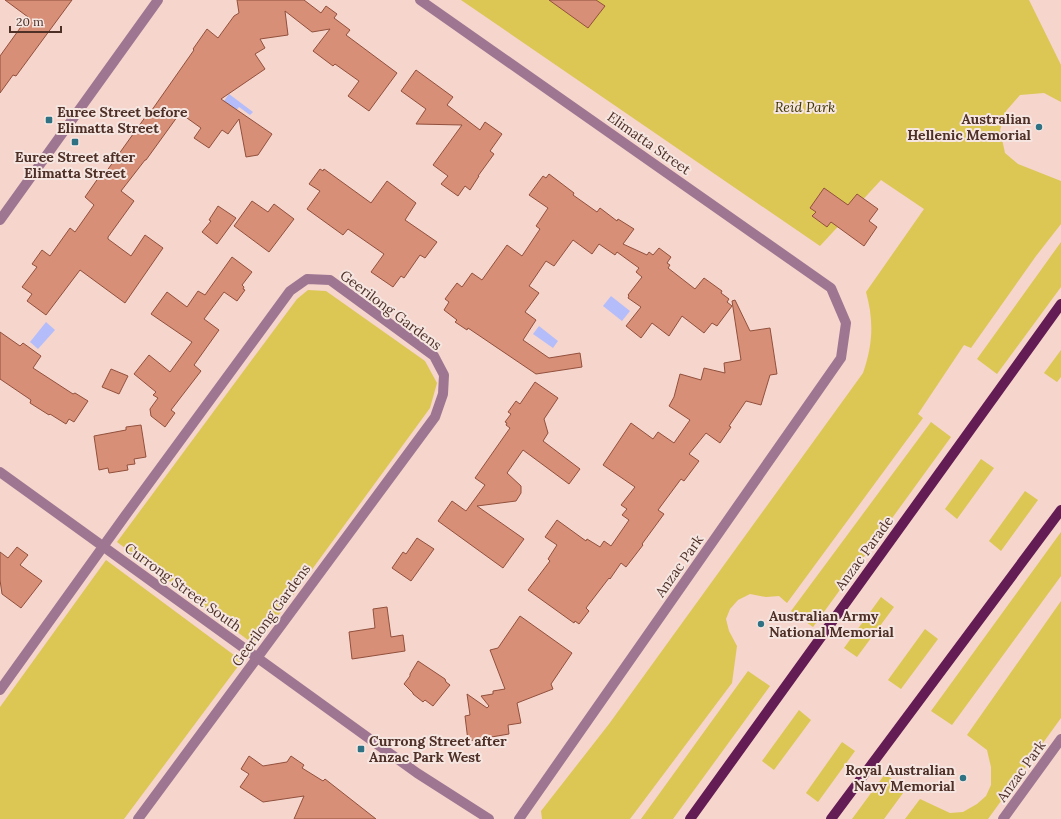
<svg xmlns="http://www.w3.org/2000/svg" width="1061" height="819" font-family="Lora,serif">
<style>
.green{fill:#dcc654}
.water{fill:#b4bdfa}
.building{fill:#d78f78;stroke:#92503c}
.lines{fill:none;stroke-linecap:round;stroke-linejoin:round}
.minor{stroke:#9f7692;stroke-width:10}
.major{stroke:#641c54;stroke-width:10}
.poi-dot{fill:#2f7283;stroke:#f6e6e1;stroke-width:1.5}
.labels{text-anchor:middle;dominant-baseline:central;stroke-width:4;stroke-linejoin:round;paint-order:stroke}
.park-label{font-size:14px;font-style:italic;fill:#413700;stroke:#f6e6e1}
.poi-label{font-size:14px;font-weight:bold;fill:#4e3027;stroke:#f6e6e1;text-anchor:start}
.street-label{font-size:14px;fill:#4e3027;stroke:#f6e6e1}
</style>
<rect width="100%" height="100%" fill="#f5d5cc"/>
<path class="green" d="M461,0H1029L1061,65V102L1044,93L1020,95L1006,111L1000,130L1005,153L1018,164L1061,181V224L1036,256L971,348L964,345L918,414L923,418L787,603L779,596L766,597L750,594L738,600L730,609L726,619L729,631L737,646L732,683L630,819H542L541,811L609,724L863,373C873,344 874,321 866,292L924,209L881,180L820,246Z
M1061,242V287L997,374L977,359Z
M308,290L326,291L425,361L437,383L430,408L256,646L117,542L297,299Z
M1061,350V377L1057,382L1044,373Z
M931,422L951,437L813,627L791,611Z
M981,459L994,468L957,519L945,509Z
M1025,491L1038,500L1001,551L989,541Z
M1061,532V576L952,725L931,711Z
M106,560L242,661L124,819H0V707Z
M881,597L894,607L857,657L844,648Z
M1061,601V718L988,819H905L920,799L950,813L963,812L977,804L986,796L991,785V767L987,750L967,735Z
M925,629L938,639L901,689L888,680Z
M748,671L770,686L673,819H641Z
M799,710L811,720L774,770L762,761Z
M842,742L855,751L818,802L806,793Z
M885,774L906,789L884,819H852Z"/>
<path class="water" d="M229,94L253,112L250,115L239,107L234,113L221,105Z
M611,296L630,311L622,321L603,306Z
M46,322L55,330L38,349L30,342Z
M539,326L558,341L553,348L533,334Z"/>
<path class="building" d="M5,0H72L16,76L13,75L0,93V56L28,17Z
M237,0H304L321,13L326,6L337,14L334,18L350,30L346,35L397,73L369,111L348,96L359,81L335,64L333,66L313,51L330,29L312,32L285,11L288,35L260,39L265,48L255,54L265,69L221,99L272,134L258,155L246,157L239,119L228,134L222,130L209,148L194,138L201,128L180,113L146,160H145L121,191L134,201L108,237V239L131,256L145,235L163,248L125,303L80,270L46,315L27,301L32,294L22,287L37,267L32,264L42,250L50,256L70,228L75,232L94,205L85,197L99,177L101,179L146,116L147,117L194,50L193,49L207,29L218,38L234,16L239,13Z
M549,0H596L605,6L588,28Z
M416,70L453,97L447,105L451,108L480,130L485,122L502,134L490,151L494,154L478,176H479L470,190L465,186L458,196L441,184L448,176L433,165L462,125L416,124L426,109L401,91Z
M320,169L323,171L324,169L371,203L387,181L416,203L405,220L437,242L425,258L420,255L404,278L401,276L393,287L371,272L384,254L348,229L343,235L307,209L320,191L309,184Z
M549,174L574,193L573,195L597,212L600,208L617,221L618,219L634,229L623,244L647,255L649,252L653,255L659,248L671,257L667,263L670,265L668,268L695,289L704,278L722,291L721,293L729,299L727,302L732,306L717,326L712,323L704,333L682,316L669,336L652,323L641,338L626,326L641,307L628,298L629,296L628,295L642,277L636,272L639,268L617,252L615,255L599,244L592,254L573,240L554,266L546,261L529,286L539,293L525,312L536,320L523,340L549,358L580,353L582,367L536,374L468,328L467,330L455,322L457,320L444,310L449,302L445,299L457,283L462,287L472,273L482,280L507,245L522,256L540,229L536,226L548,208L529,195L543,176L546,178Z
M824,188L848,205L857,194L878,209L869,221L877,227L864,246L831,222L827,227L812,216L816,212L810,208Z
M252,201L268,212L274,204L294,219L269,252L234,226Z
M218,206L236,218L217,244L202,232L211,221L209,220Z
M232,257L252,272L242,285L244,287L243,289L245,290L237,301L224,292L204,319L219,330L194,365L201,371L171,410L175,413L165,427L151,416L150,409L158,398L153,395L156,392L134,374L149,355L170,372L192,342L151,314L167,292L187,307L198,291L205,295Z
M735,300L750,331L770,328L777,374L770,375L761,405L746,401L729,426L731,427L720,443L706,433L689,454L699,461L684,481L681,479L658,510L664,514L642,544L643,545L626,567L621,563L610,579L609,578L586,608L589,611L579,624L575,621L574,623L528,590L550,561L548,559L557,545L545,537L557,520L586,541L587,539L600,547L604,541L611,546L629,520L622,515L627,509L621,505L635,487L603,465L631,423L653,439L658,432L674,443L690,420L669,406L674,397L680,374L701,380L704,368L725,373L724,363L741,360L732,301Z
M0,332L20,346L23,343L41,356L33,368L73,394L75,393L88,401L74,422L69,419L66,424L50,414L49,415L30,403L31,400L0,379Z
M111,369L128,376L119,394L102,387Z
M535,382L558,398L544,419L548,433L543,441L580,469L569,484L523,450L507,473L521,486V493L516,501L477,506L524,539L503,568L438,521L452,501L466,511L485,485L475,478L510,428L506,425L507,423L505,422L511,414L508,412L516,401L520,404Z
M141,425L146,457L134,459L135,464L127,465L128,470L109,473L108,468L99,470L94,436L126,430V427Z
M417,538L434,549L411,581L392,568L403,552L406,554Z
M17,547L28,555L20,565L42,581L21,608L2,594L0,580V552L8,558Z
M387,607L391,637L403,635L405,651L352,659L349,632L375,628L373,609Z
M520,616L572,653L551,684L553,689L517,703L521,723L508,725L509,734L468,741L465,716L470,715L467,694L487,708L489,706L481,696L493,694V691L505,689L490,650L498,648Z
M418,661L445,679L446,682L450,685L433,706L425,700L423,702L413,694V693L404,684L410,676V674Z
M249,756L263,766L287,762L291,756L304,765L302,768L323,781L325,779L376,819H294L304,796L263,802L240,787L249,774L241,769Z"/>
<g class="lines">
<path class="minor" d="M420,0L831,288L846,323L841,358L519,819
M0,220L158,0
M0,472L417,773L489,819
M0,690L125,516L290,291L307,279L330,280L434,356L444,375L443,394L435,417L138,819
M1003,819L1061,739"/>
<path class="major" d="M690,819L1061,304
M831,819L1061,510"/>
</g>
<g class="poi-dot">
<rect x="45" y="116" width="8" height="8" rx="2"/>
<circle cx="1039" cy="127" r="4"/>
<rect x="71" y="138" width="8" height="8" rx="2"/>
<circle cx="761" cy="624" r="4"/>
<rect x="357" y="745" width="8" height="8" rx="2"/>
<circle cx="963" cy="778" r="4"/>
</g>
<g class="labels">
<g class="park-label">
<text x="805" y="107">Reid Park</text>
</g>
<g class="poi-label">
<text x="57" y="112">Euree Street before<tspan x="57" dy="16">Elimatta Street</tspan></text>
<text x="1031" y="119" text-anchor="end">Australian<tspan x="1031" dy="16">Hellenic Memorial</tspan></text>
<text x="75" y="157" text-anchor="middle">Euree Street after<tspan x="75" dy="16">Elimatta Street</tspan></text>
<text x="769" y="616">Australian Army<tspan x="769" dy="16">National Memorial</tspan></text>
<text x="369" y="741">Currong Street after<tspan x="369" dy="16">Anzac Park West</tspan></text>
<text x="955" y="770" text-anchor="end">Royal Australian<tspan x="955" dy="16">Navy Memorial</tspan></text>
</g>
<g class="street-label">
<text transform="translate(649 143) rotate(35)">Elimatta Street</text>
<text transform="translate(391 310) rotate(37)">Geerilong Gardens</text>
<text transform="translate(864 553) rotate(-54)">Anzac Parade</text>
<text transform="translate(679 566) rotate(-55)">Anzac Park</text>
<text transform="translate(183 587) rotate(36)">Currong Street South</text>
<text transform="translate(271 615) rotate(-54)">Geerilong Gardens</text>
<text transform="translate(1021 771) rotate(-54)">Anzac Park</text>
</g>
</g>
<path d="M10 26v6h51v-6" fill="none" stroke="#4e3027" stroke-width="2"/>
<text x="16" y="26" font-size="12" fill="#4e3027" stroke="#f6e6e1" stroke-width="3" paint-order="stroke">20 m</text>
</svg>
